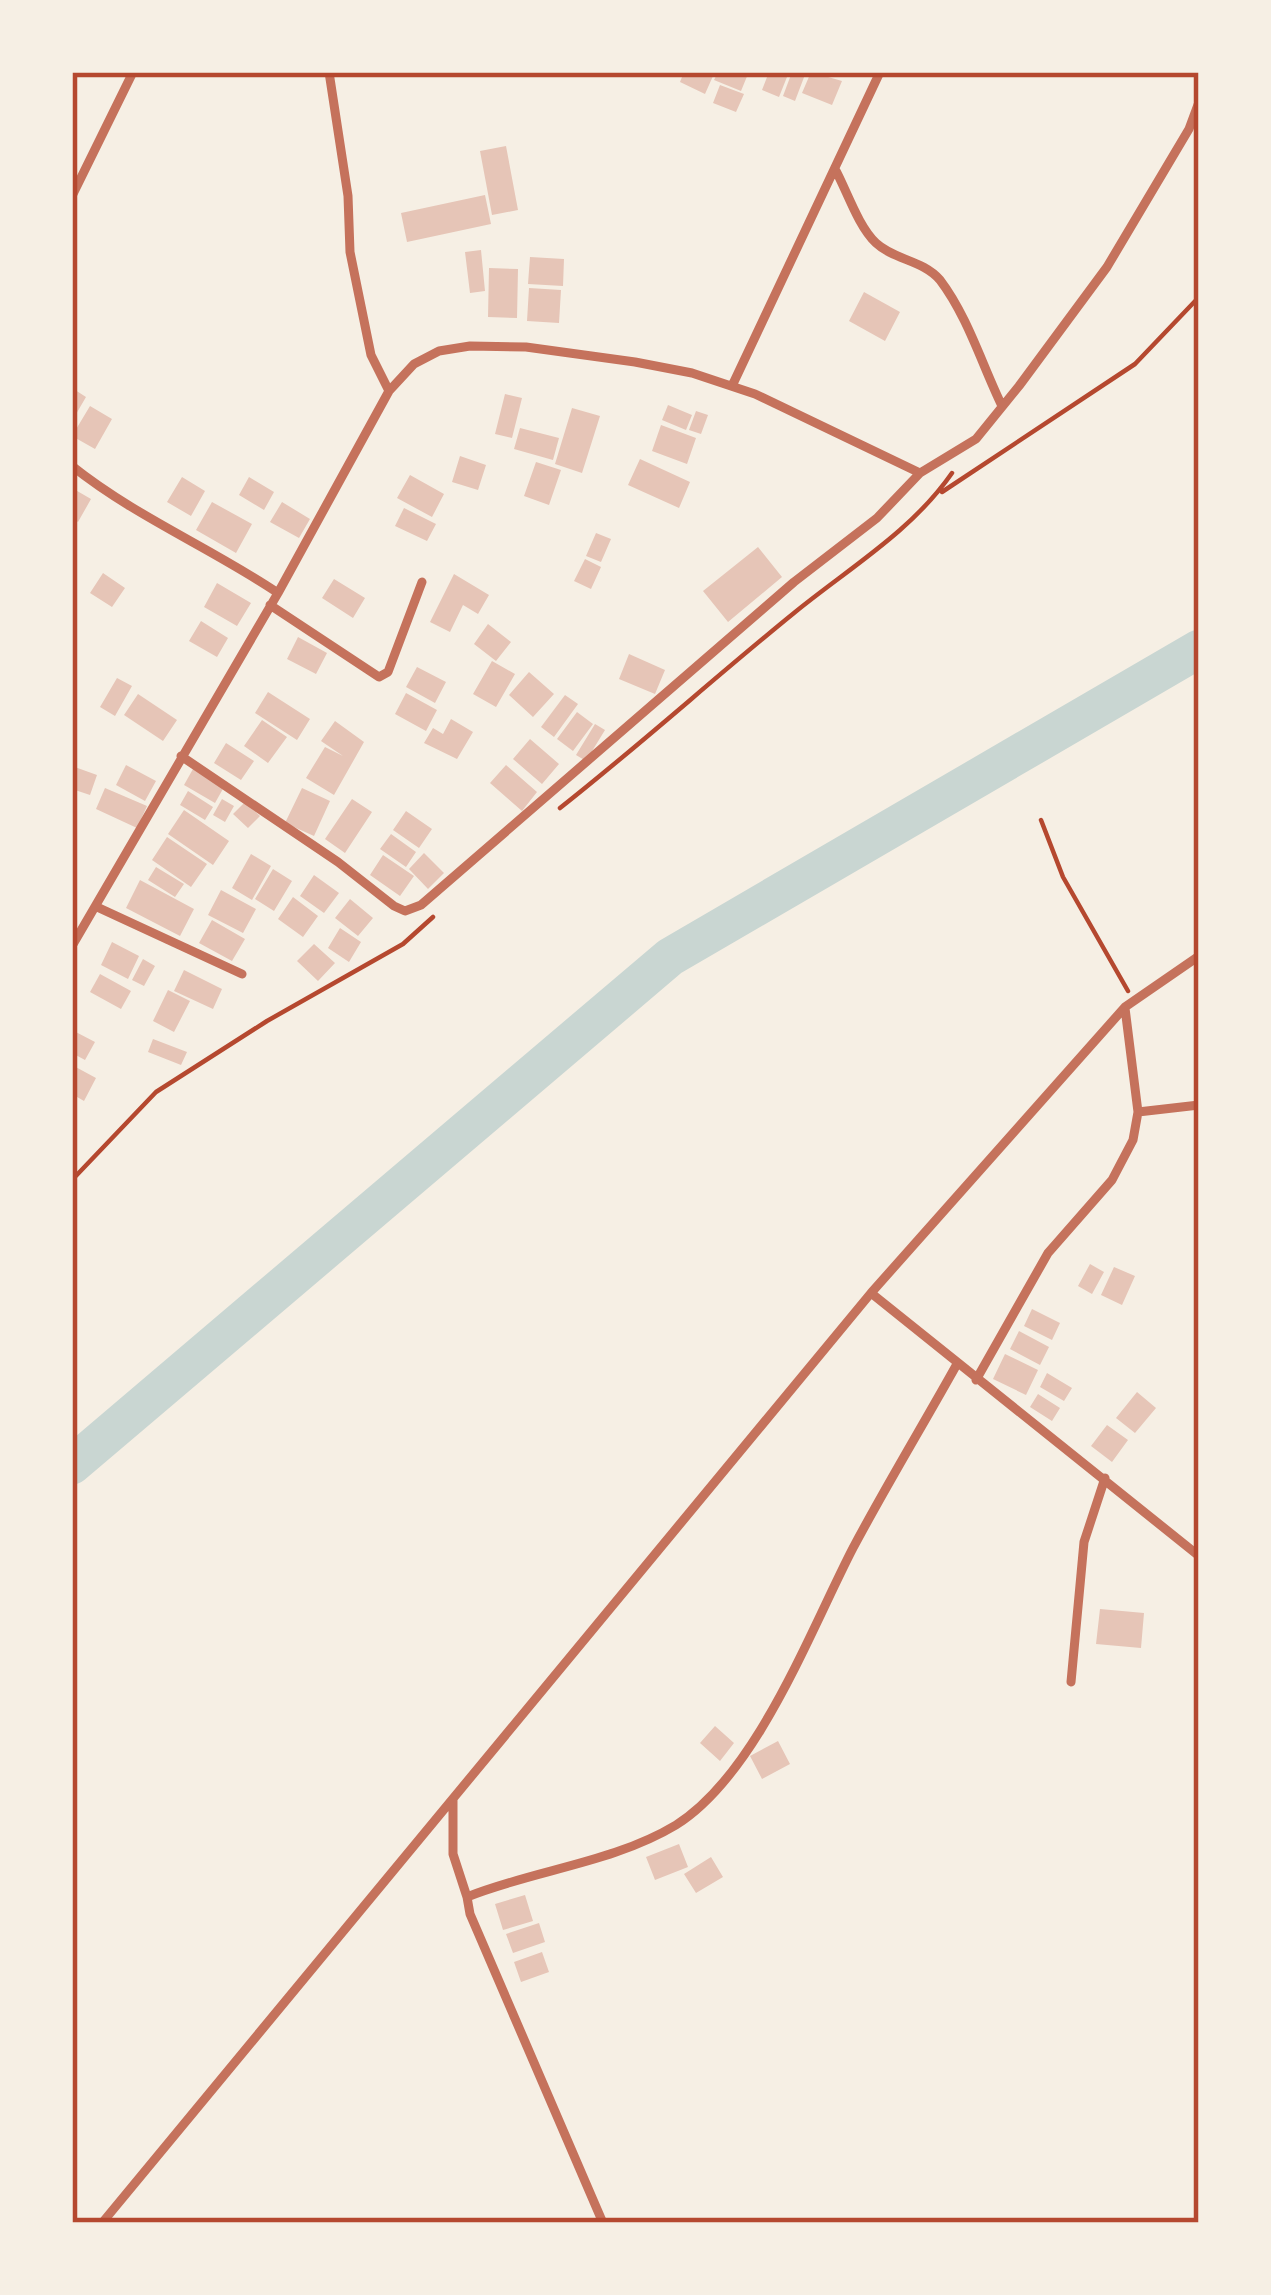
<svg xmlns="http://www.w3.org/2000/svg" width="1271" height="2295" font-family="'Alegreya Sans',sans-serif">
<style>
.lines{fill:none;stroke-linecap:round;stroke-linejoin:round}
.river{stroke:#c9d6d2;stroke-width:39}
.building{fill:#e6c5b7}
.path{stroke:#b5482f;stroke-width:4.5}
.minor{stroke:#c5725c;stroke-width:9}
.neatline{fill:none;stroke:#b5482f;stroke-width:4.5}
</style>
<rect width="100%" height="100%" fill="#f6efe4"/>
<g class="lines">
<path class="river" d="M72,1465L670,957L1199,649"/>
</g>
<path class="building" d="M684,72L713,76L705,94L680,82Z
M718,72L748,74L741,91L714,80Z
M769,72H789L779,97L762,90Z
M792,72H806L795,101L783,96Z
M811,72L842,81L832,105L802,93Z
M720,85L744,94L736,112L713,103Z
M506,146L518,210L492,215L480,151Z
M485,195L491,224L407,242L401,213Z
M481,250L485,291L470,293L465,252Z
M530,257L564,259L563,286L528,284Z
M489,268L518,269L517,318L488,317Z
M529,288L561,290L559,323L527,321Z
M864,292L900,312L885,341L849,321Z
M72,388L86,397L72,421Z
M505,394L522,398L512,438L495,434Z
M668,405L692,415L686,430L662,420Z
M90,406L112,419L95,449L72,436Z
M572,408L600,416L582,473L555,464Z
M696,411L708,415L701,434L689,430Z
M661,425L696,438L687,464L652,451Z
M520,428L559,438L553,460L514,449Z
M460,456L486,465L478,490L452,482Z
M640,459L690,482L679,508L628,485Z
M536,462L561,470L549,505L524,496Z
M410,475L444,494L432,517L397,498Z
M182,477L205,491L191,516L167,502Z
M249,477L274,492L264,510L239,495Z
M72,488L91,499L78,522L72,518Z
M212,502L252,524L236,553L196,530Z
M282,502L310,519L299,538L270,522Z
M404,508L436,524L427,541L395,526Z
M596,533L611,539L601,562L586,556Z
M758,547L782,577L728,622L703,591Z
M585,559L601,567L591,589L574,581Z
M103,573L125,588L112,607L90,593Z
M454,574L489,595L478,614L463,605L450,632L430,622Z
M334,579L365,598L353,618L322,598Z
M217,583L251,603L237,626L204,607Z
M201,621L228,638L217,657L189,641Z
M488,624L511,642L496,661L474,644Z
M298,637L327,653L316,674L287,659Z
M629,654L665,670L655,694L619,679Z
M492,661L515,674L496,707L473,694Z
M417,667L446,682L435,703L406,687Z
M529,672L554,694L533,717L509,695Z
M117,678L132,686L115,716L100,707Z
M268,692L310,719L297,740L255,713Z
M406,693L437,710L426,731L395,714Z
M138,694L177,720L163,741L124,715Z
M565,695L578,704L554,737L541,727Z
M577,712L593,724L573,751L557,739Z
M451,719L473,732L457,759L424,743L433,728L443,734Z
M262,720L287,737L268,763L244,746Z
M335,721L364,742L334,795L306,778L325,747L343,756L321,741Z
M595,724L605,730L586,761L576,755Z
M530,739L559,764L542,784L513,759Z
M226,743L254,761L241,780L214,763Z
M126,765L156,781L145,801L116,785Z
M506,765L537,792L522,811L490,783Z
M72,766L97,775L90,795L72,789Z
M193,769L224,787L215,803L184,785Z
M105,788L147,806L137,828L96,809Z
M302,788L330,801L314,836L285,823Z
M188,791L213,807L205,820L180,805Z
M222,799L234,806L225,822L213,815Z
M352,799L372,812L345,853L325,839Z
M245,802L260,816L248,828L233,814Z
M184,810L229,841L213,865L168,834Z
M406,811L432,829L419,848L393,830Z
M391,834L416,852L406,867L380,849Z
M167,837L207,864L191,887L152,860Z
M424,853L444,873L428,889L409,869Z
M251,854L271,866L252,900L232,888Z
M383,855L414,876L400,896L370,875Z
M156,867L184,884L175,897L148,880Z
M273,869L292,881L274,911L255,899Z
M314,875L339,893L324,913L300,896Z
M140,880L194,909L180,936L126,908Z
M221,890L256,909L243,933L208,915Z
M293,897L318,916L303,937L278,919Z
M350,899L373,918L358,936L335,918Z
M212,920L245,939L232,961L199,943Z
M340,928L361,942L349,962L328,948Z
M112,942L139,956L128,979L101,965Z
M314,944L335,963L318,981L297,961Z
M143,959L155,966L144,986L132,980Z
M184,970L222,989L213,1009L174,991Z
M100,974L131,991L121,1009L90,992Z
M168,990L190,1001L174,1032L153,1021Z
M72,1030L95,1042L85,1060L72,1053Z
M153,1039L187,1052L181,1065L148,1052Z
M72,1065L96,1078L84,1101L72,1094Z
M1090,1264L1104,1272L1092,1294L1078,1286Z
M1114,1267L1135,1276L1122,1305L1101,1295Z
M1032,1309L1060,1323L1052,1340L1024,1326Z
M1019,1331L1049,1347L1040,1365L1010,1349Z
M1005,1354L1038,1370L1026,1395L993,1379Z
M1047,1373L1072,1388L1064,1401L1040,1387Z
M1137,1392L1156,1408L1135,1433L1116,1418Z
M1038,1394L1060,1408L1052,1421L1030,1407Z
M1107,1425L1128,1440L1112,1462L1091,1446Z
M1100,1609L1144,1613L1141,1648L1096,1644Z
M715,1726L734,1743L720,1761L700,1743Z
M778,1741L790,1764L762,1779L750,1756Z
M679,1844L688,1867L655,1880L646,1857Z
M711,1857L723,1877L696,1893L684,1874Z
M525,1895L533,1921L503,1930L495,1904Z
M539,1923L545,1942L513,1953L506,1934Z
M542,1952L549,1972L521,1982L514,1962Z"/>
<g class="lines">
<path class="path" d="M942,492L1135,364L1199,297
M560,808C640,745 715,677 794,613C849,568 911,532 952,473
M1041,820L1063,877L1128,991
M72,1180L156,1092L267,1021L403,944L433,917"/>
<path class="minor" d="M329,72L348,196L350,252L371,355L389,391
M835,169C847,191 858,226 876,243C894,260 923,260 940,280C968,317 982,365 1002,406
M72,196L133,72
M732,386L880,72
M72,466C136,517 211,548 278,593
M270,605L379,677L388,672L422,582
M181,756L338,862L394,906L405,911L421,905L794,582L877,518L920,473
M97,907L242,974
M72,946L278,593L389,391L414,364L439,351L470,346L526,347L635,362L692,373L755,394L920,473L976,439L1019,386L1107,267L1189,129L1199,102
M1138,1112L1199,1105
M871,1293L1199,1556
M976,1380L1048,1253L1112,1180L1133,1140L1138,1112L1125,1008
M1071,1682L1084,1542L1105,1478
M453,1799V1854L467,1897
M102,2223L871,1293L1125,1007L1199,956
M603,2223L470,1914L467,1897C534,1870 613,1863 676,1825C757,1774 810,1631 853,1548C886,1486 923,1425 957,1364"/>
</g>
<rect width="1271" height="2295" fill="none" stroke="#f6efe4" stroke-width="150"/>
<rect x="75" y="75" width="1121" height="2145" class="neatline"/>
</svg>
